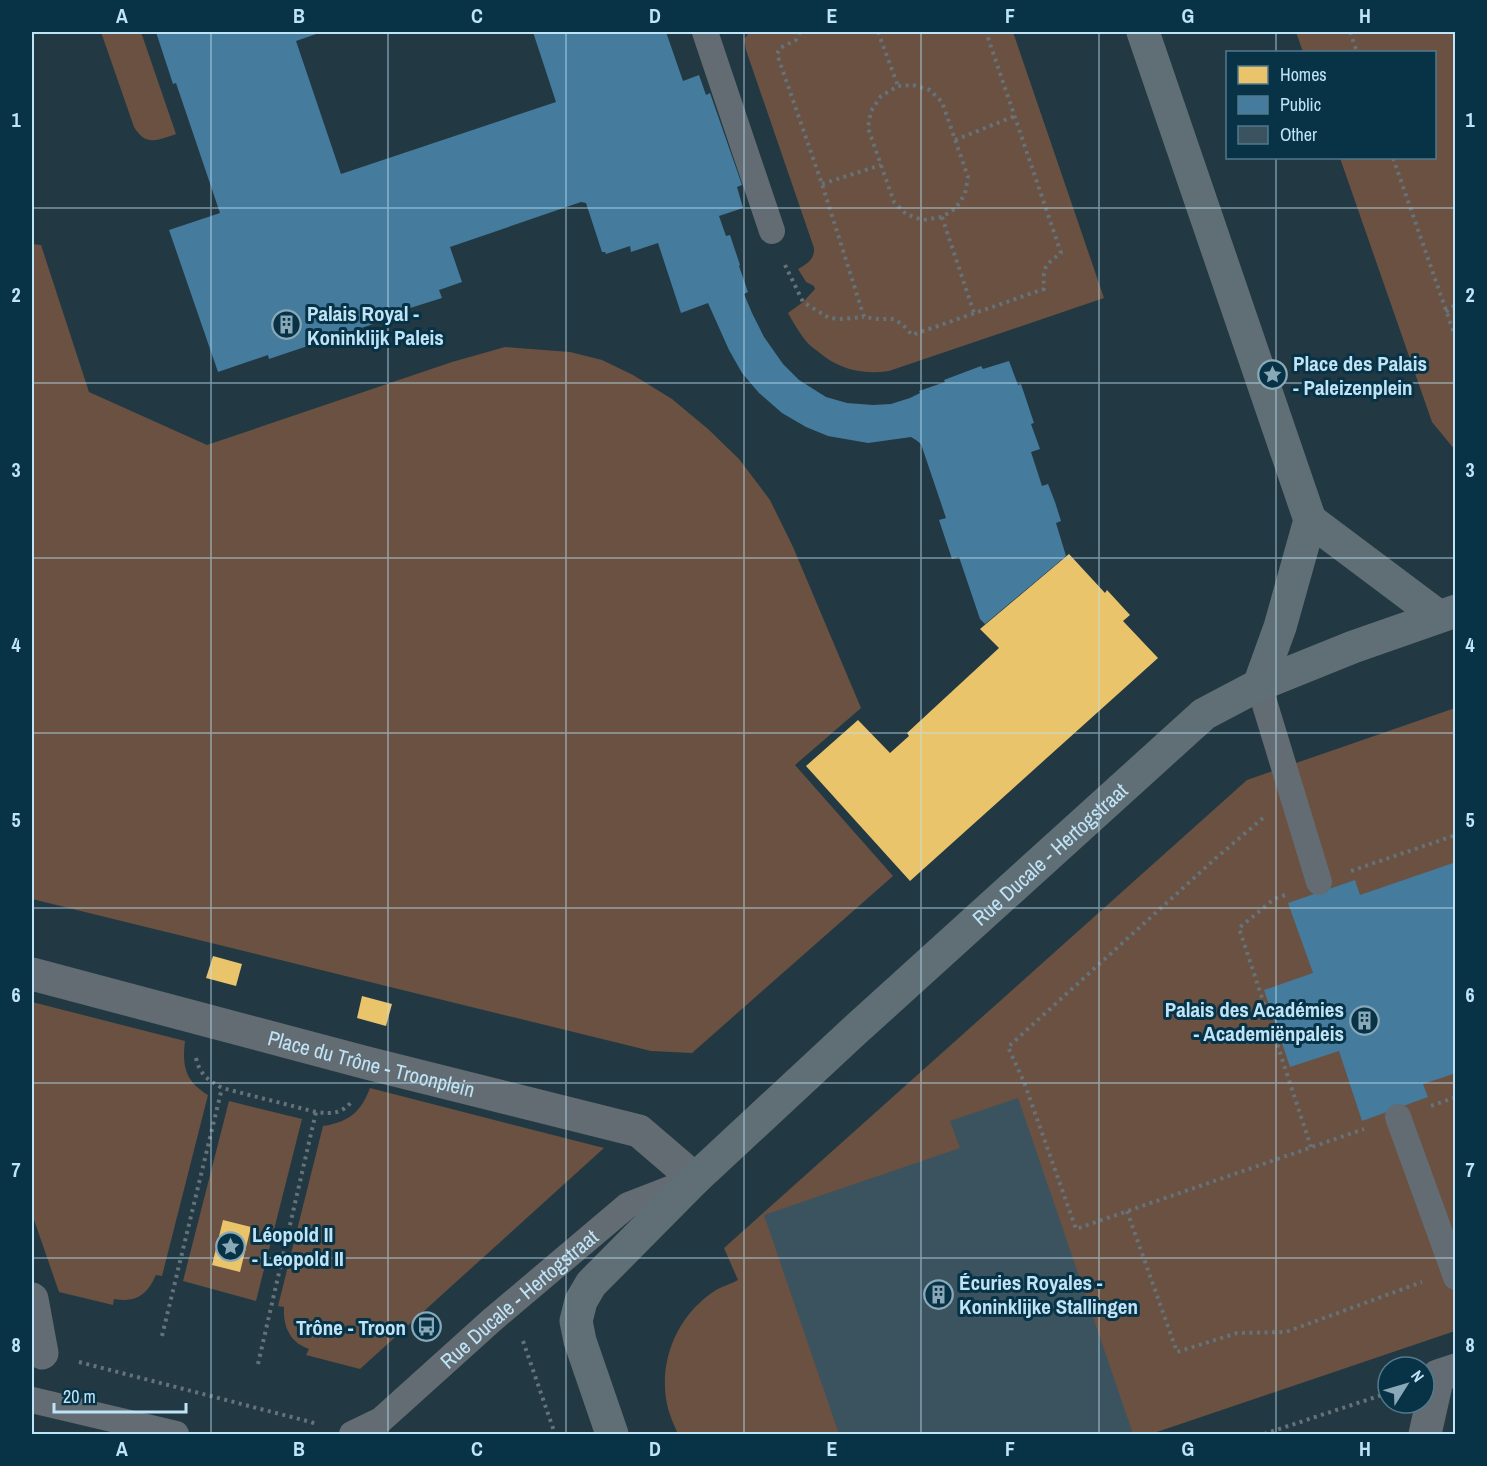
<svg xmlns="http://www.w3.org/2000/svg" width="1487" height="1466" font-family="'Archivo Narrow',sans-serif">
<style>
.green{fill:#6a5141}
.homes{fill:#e9c46a}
.public{fill:#457b9d}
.building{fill:#3a535f}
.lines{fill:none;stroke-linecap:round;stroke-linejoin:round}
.path{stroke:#657279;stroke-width:4;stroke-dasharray:3 4.5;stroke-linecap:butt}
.lane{stroke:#626c72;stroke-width:26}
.street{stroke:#626c72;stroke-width:33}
.secondary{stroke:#606f75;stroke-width:33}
.grid{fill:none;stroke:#c0e4f7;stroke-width:1.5;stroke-opacity:0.55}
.labels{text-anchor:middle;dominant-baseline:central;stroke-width:6;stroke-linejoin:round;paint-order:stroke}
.poi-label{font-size:21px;font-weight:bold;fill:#c0e4f7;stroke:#083346;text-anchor:start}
.street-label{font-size:21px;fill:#c0e4f7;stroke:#083346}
.neatline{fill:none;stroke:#c0e4f7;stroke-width:2}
.grid-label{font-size:20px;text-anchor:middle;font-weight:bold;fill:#c0e4f7}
</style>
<rect width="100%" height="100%" fill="#223943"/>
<path class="green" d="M101,32H141L176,134C158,140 146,147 134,127Z
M750,32H1013L1104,298L889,371C860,375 838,369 816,350C812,347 808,344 805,340C799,332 793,322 788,313L803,302L815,289L814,286L806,282L798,269C807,264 815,259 814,248L746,50L744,39Z
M1296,32H1455V450L1432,422L1340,158H1434V52H1303Z
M32,244L41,245L89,392L207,445L452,362L505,347L570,352L602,360L633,375L672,399L708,429L739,459L770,500L793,547L861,708L795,765L893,876L692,1053L651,1051L32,899Z
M1455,708V1331L1151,1434H678C674,1425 669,1414 667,1404C658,1360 678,1314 716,1290C723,1286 731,1284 738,1280L724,1248L1247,780Z
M32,1002L185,1041C182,1066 185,1081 208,1095L162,1276L156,1275C147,1295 136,1303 114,1299L113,1305L59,1292L32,1214Z
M370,1088L604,1148L360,1369L306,1355L309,1349C290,1342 283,1327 284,1307L278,1306L323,1126C349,1122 361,1112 370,1088Z
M229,1101L302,1119L256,1301L183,1281Z"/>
<path class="homes" d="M1069,554L1105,593L1107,590L1130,615L1123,621L1158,658L910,881L806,766L858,720L890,753L909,736L907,733L999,648L980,629Z
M213,956L242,964L236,986L206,978Z
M362,996L392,1004L386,1026L357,1018Z
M223,1220L251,1227L240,1272L212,1265Z"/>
<path class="public" d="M156,32H322L296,41L341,174L556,102L533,32H666L683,81L699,75L706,95L710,93L742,185L737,187L743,208L719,216L726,236L730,235L740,265L739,266L748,292L744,294L752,313L764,337L783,364L799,380L826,397L847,403L873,405L891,404L910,398L920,393L919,391L945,382L944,380L981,366L983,369L1009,361L1018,385L1021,384L1034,423L1031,424L1040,449L1031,452L1042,486L1048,484L1055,502L1061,521L1056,523L1066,556L985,624L980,619L959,557L952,559L939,520L946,518L921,444L916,440L911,437L868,443L828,436L806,427L782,413L759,393L742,373L729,350L708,303L681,313L658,243L631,252L630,246L606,254L605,252H602L586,203L581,202L450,247L462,282L439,290L442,298L391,314V318L269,359L268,355L218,372L169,230L220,213L176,83L173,84Z
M1456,862V1073L1423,1084L1428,1097L1362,1121L1339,1051L1290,1067L1264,990L1313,973L1288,903L1355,880L1360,895Z"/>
<path class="building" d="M1018,1098L1133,1434H839L764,1215L960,1148L950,1121Z"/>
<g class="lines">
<path class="path" d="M800,32L796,40L780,48L777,54L822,184L864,317L878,319H894L903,325L912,335L1044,289C1043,268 1043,266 1061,253L986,32
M878,32L898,86
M1350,32L1357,52
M913,85L930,90L942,102L968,177L965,194L955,209L942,217L923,220L906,214L894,202L868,128L871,111L881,96L898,86Z
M955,140L1015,116
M1393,158L1456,339
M822,184L881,165
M942,217L974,313
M785,265L803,302L829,318L842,319L864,317
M1446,312L1456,304
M1263,818L1216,858L1008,1047L1024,1082L1076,1229L1364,1129
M1351,871L1456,835
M1285,895L1274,899L1239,928L1311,1147
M196,1058C200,1075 207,1079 222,1088L316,1112C333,1114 342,1114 353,1100
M1431,1106L1456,1097
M1127,1211L1177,1352L1237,1333L1286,1332L1422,1282
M162,1336L222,1088
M523,1341L555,1434
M79,1362L311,1422L318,1425
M258,1364L316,1112
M1264,1434L1388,1393"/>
<g class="lane">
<path d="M705,32L772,231"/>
<path d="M1259,685L1319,882"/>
<path d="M1398,1117L1456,1277"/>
<path d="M32,1400L176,1434"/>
<path id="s1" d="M352,1434L381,1420L492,1320L628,1205L690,1181"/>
</g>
<g class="street">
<path id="s2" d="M32,974L367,1063L639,1131L695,1179"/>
<path d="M32,1299L42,1353"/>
<path d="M1425,1434L1438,1376L1456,1370"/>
</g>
<g class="secondary">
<path d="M1143,32L1310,520L1280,627L1259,685"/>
<path d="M1310,520L1438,616"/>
<path id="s3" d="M612,1434L580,1341L576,1321L581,1301L591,1284L695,1179L852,1033L1204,714L1259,685L1353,647L1456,611"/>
</g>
</g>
<path class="grid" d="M211,32V1434M388,32V1434M566,32V1434M744,32V1434M921,32V1434M1099,32V1434M1276,32V52M1276,158V1434M32,208H1456M32,383H1456M32,558H1456M32,733H1456M32,908H1456M32,1083H1456M32,1258H1456"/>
<defs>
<symbol id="building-ring" viewBox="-11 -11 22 22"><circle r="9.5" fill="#083346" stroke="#89a8b8" stroke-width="1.5"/><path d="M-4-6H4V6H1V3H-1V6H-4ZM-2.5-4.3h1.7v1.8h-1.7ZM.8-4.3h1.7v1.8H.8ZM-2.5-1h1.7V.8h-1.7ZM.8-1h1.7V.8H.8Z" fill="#89a8b8"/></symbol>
<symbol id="sight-ring" viewBox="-11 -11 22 22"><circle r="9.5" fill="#083346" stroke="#89a8b8" stroke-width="1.5"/><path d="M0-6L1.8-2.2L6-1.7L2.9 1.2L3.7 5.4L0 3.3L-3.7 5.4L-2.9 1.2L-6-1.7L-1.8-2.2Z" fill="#89a8b8"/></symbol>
<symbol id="bus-ring" viewBox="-11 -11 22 22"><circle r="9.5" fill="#083346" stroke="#89a8b8" stroke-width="1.5"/><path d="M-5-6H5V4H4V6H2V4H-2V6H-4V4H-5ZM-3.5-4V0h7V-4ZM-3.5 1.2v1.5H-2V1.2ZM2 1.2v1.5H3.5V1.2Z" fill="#89a8b8"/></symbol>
</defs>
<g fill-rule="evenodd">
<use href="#building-ring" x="270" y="308" width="33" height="33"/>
<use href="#sight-ring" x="1256" y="358" width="33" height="33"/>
<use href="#building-ring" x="1348" y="1004" width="33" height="33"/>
<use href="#sight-ring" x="214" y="1230" width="33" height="33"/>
<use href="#building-ring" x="922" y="1278" width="33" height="33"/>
<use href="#bus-ring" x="410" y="1310" width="33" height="33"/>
</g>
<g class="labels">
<g class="poi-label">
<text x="307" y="313">Palais Royal -<tspan x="307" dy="24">Koninklijk Paleis</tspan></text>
<text x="1293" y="363">Place des Palais<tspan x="1293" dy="24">- Paleizenplein</tspan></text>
<text x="1344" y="1009" text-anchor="end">Palais des Académies<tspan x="1344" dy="24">- Academiënpaleis</tspan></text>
<text x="252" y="1234">Léopold II<tspan x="252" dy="24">- Leopold II</tspan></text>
<text x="959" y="1282">Écuries Royales -<tspan x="959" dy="24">Koninklijke Stallingen</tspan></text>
<text x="406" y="1327" text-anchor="end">Trône - Troon</text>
</g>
<g class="street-label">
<text stroke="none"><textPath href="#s3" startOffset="788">Rue Ducale - Hertogstraat</textPath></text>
<text stroke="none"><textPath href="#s2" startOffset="351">Place du Trône - Troonplein</textPath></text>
<text stroke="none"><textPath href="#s1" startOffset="216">Rue Ducale - Hertogstraat</textPath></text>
</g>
</g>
<rect width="1487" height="1466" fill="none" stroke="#083346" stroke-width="66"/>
<rect x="1226" y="51" width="210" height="108" fill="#083346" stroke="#527a8d" stroke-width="1.5"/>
<rect x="1238" y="66" width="30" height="18" fill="#e9c46a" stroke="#527a8d" stroke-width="1.5"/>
<text x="1280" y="81" font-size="18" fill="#c0e4f7">Homes</text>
<rect x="1238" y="96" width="30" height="18" fill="#457b9d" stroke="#527a8d" stroke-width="1.5"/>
<text x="1280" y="111" font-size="18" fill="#c0e4f7">Public</text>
<rect x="1238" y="126" width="30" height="18" fill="#3a535f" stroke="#527a8d" stroke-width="1.5"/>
<text x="1280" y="141" font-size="18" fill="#c0e4f7">Other</text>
<g transform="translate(1406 1385) rotate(53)"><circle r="28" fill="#083346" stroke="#527a8d" stroke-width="1.5"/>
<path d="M0-4.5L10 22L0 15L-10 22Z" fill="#89a8b8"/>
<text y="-9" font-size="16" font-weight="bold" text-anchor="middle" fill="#c0e4f7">N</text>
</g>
<path d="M54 1403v9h132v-9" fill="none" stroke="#c0e4f7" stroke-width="3"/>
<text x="63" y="1403" font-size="18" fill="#c0e4f7" stroke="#083346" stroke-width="4.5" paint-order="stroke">20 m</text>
<rect x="33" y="33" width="1421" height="1400" class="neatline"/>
<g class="grid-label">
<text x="122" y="23">A</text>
<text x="299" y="23">B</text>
<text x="477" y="23">C</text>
<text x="655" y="23">D</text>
<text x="832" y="23">E</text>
<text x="1010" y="23">F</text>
<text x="1188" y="23">G</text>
<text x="1365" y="23">H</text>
<text x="16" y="127">1</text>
<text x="1470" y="127">1</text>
<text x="16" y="302">2</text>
<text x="1470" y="302">2</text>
<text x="16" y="477">3</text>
<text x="1470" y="477">3</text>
<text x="16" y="652">4</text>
<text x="1470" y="652">4</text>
<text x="16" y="827">5</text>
<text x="1470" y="827">5</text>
<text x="16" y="1002">6</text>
<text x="1470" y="1002">6</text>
<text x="16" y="1177">7</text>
<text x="1470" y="1177">7</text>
<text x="16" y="1352">8</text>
<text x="1470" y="1352">8</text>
<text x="122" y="1456">A</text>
<text x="299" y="1456">B</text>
<text x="477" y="1456">C</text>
<text x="655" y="1456">D</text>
<text x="832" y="1456">E</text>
<text x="1010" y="1456">F</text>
<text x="1188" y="1456">G</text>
<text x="1365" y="1456">H</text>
</g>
</svg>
